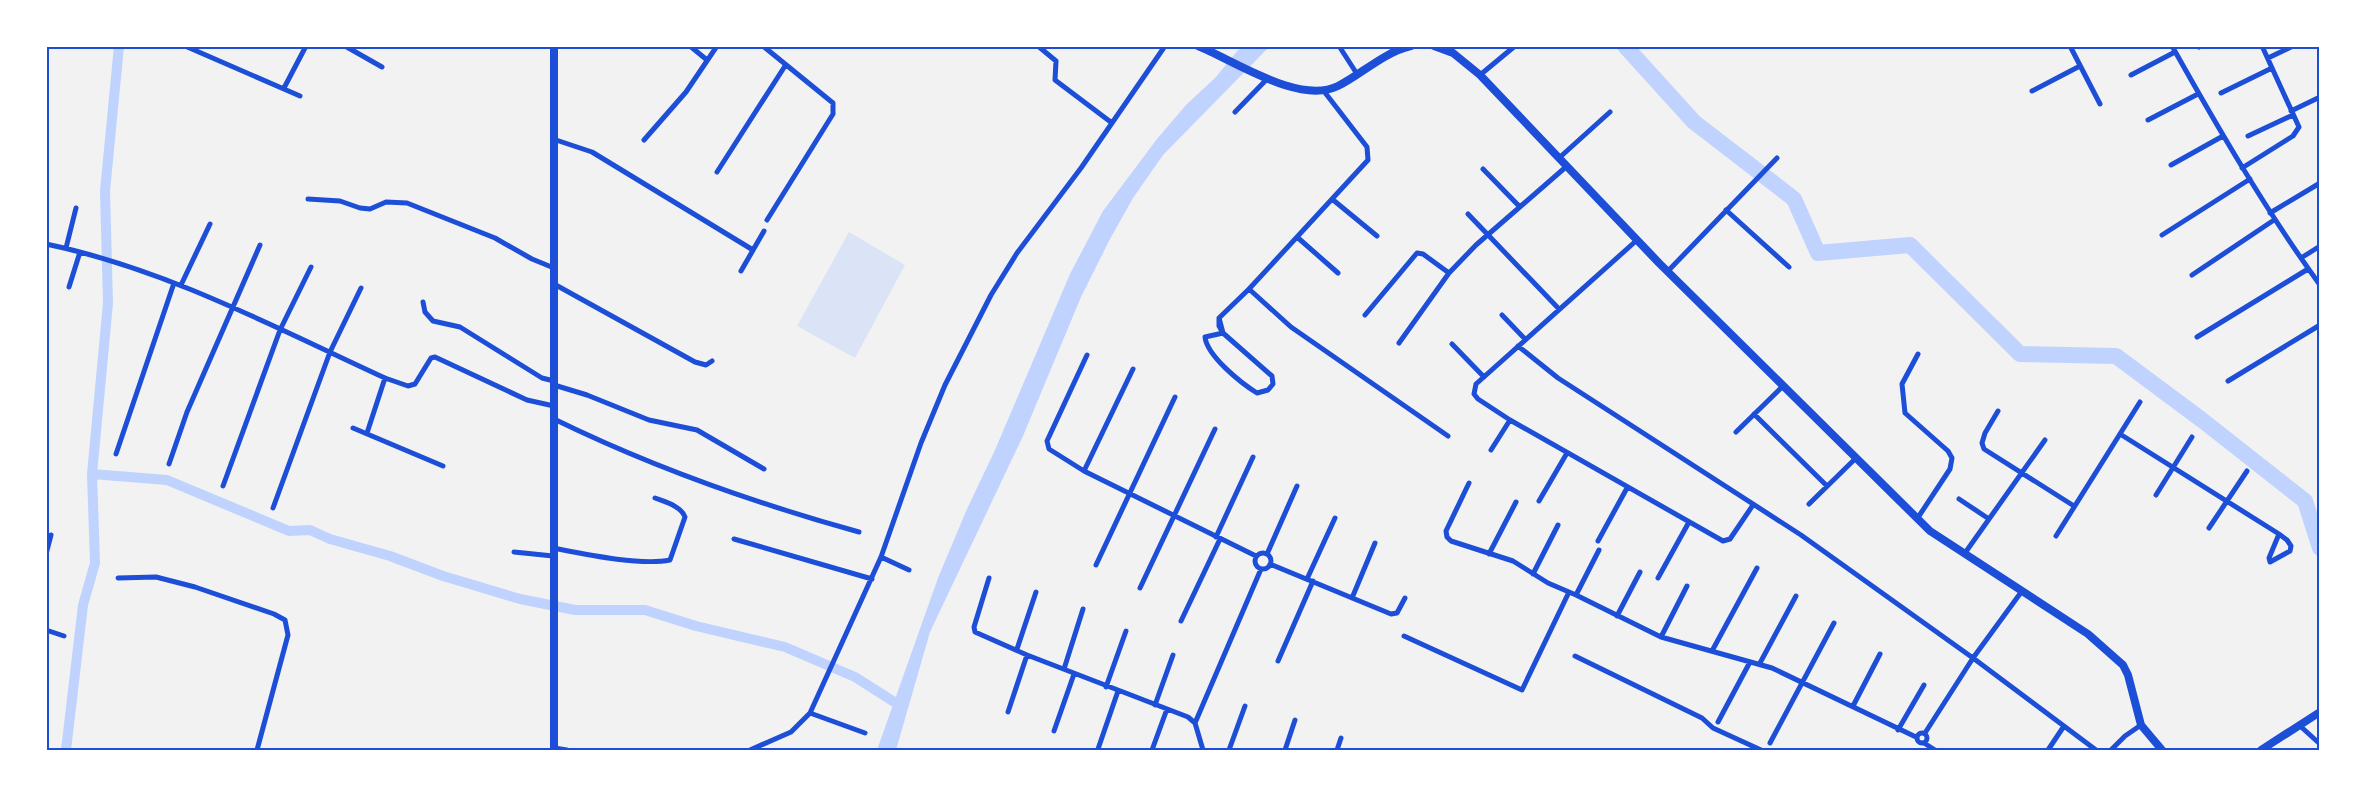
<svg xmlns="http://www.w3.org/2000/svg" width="2366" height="797" font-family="Merriweather,serif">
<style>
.green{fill:#dbe4f7}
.water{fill:#bfd3fe}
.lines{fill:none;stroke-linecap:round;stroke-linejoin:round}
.canal{stroke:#bfd3fe;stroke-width:10}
.river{stroke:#bfd3fe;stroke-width:16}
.minor{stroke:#1d4ed8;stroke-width:5}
.secondary{stroke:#1d4ed8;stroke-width:8}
.neatline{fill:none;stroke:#1d4ed8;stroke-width:2}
</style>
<rect width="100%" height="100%" fill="#f2f2f2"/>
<path class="green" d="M849,232L905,265L855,358L797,326Z"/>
<path class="water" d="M1246,47H1269L1163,155L1133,198L1110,239L1081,297L1023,436L930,632L896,750H877L938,578L967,509L995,450L1070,274L1103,211L1157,139L1186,105L1216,77L1238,50Z"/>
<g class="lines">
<path class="canal" d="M92,474L167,480L289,531L310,530L330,539L390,556L443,576L520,599L575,610H645L696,626L785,647L855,677L899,705
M66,750L83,605L95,563L92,474L108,303L105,191L119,46"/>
<path class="river" d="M1625,46L1694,122L1794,199L1818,253L1910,245L2020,354L2116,356L2202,420L2305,501L2320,548"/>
<path class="minor" d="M185,46L300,96
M345,46L382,67
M690,46L707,60
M763,46L833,103V114L767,220
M1038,46L1056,61L1055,80L1112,123
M1339,46L1357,74
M2070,46L2100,104
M2172,46C2218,128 2265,209 2320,285
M2199,47L2200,46
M2268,58L2293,46
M1480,75L1515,46
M2131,75L2175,52
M284,88L306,46
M2032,91L2080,66
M2221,93L2272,68
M2291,111L2320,97
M1235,112L1268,78
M2148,120L2198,94
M2248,136L2293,115
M553,139L592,152L753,250
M644,140L686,92L717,46
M1559,158L1610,112
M2171,165L2223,136
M2242,168L2293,136L2299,127L2262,46
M1483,169L1519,206
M717,172L785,66
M308,199L340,201L360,208L370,209L386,202L407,203L495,238L532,259L554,268
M1332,199L1377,236
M1726,210L1789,267
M2270,213L2320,183
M1468,214L1559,309
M2162,235L2250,179
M1297,237L1338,273
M1637,240L1476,384L1474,394L1478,399L1510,420L1723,541L1730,539L1753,505
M46,244C166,269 274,327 385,378L408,386L415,384L431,358L435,357L527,400L554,406
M66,248L76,208
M2301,258L2320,246
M741,271L764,231
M1668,271L1777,158
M2192,275L2274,220
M554,284L695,362L706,365L712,361
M181,285L210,224
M69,287L80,252
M1249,289L1291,327L1448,436
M423,302L425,312L433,321L460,327L542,378L554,381
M1365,315L1417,253L1423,254L1449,273
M1502,315L1525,339
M1219,318V326L1223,333L1272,376L1273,384L1268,390L1257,393C1241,383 1207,356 1205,337L1223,333L1219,318L1249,289L1368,160L1367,147L1323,90
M2197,337L2308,269
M1399,343L1449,273L1476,245L1567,166
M1452,344L1484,377
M1518,346L1558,378L1801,535L1973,658L2096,750
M1087,355L1047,441L1049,449L1084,471L1256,556
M2228,381L2320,325
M554,385L587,395L649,420L697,430L764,469
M1998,411L1985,433L1982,443L1984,449L2074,506
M1754,414L1827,486
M554,419C652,467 754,503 859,532
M353,428L443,466
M1736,432L1783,386
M367,433L385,378
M2120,434L2279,534L2287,540L2291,546L2290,551L2270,562L2269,558L2279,534
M1491,450L1510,420
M116,454L174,283
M169,464L187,412L260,245
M1084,471L1133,369
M1469,483L1446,531L1447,537L1451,541L1513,561L1548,583L1576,595L1661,637L1772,668L1916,737
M223,486L280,330L311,267
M2156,495L2192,437
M1959,499L1989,519
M1539,501L1567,453
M1809,504L1857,457
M273,508L330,352L361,288
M1917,519L1950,469L1952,458L1948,451L1905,413L1902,384L1918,354
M2209,528L2247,471
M2056,536L2140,402
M1216,537L1253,457
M734,539L872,579
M1598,541L1627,488
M553,548C584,554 640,566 670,560L685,517C681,506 665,502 655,498
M514,552L553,556
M1255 561a8 8 0 1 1 16 0a8 8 0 1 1-16 0Z
M1965,553L2045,440
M46,554L51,535
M1267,554L1297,486
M1489,554L1516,502
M881,557L909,570
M1270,564L1391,614L1397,613L1405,598
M1096,565L1175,397
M1533,574L1558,525
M118,578L156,577L195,587L274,614L285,620L288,635L257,750
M989,578L974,627L975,632L1027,655L1188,717L1195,723L1203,750
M1658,578L1689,522
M1307,579L1335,518
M1140,588L1215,429
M1576,595L1599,550
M1352,598L1375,543
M1617,616L1640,572
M1181,621L1220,539
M46,630L64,636
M1404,636L1522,690L1569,592
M1661,637L1687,586
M1017,649L1036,592
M1712,651L1757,568
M1575,656L1702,718L1713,728L1761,750
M1278,661L1313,581
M1760,663L1796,596
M1064,669L1083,609
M1106,687L1126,631
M1155,705L1173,655
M1853,706L1880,654
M1008,712L1027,655
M810,713L865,733
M1718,722L1750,662
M1195,723L1261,569
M2299,725L2320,744
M1898,730L1924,685
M1054,731L1074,674
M1917 738a5 5 0 1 1 10 0a5 5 0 1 1-10 0Z
M1925,733L1973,658L2022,591
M1770,743L1834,623
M1924,743L1935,750
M554,748L567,750
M1098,749L1118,691
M750,750L791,732L810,713L881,557L921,443L945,385L991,295L1017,253L1081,168L1165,46
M1152,750L1167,709
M1229,750L1245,706
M1285,750L1295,720
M1337,750L1341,738
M2048,750L2064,726
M2111,750L2125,736L2141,725"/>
<path class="secondary" d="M554,46V750
M1198,46C1235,61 1299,105 1338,86C1362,74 1384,52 1411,46
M1434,46L1453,53L1480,75L1659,263L1930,531L2088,634L2123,665L2128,675L2141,725L2162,750
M2261,750L2320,712"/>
</g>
<rect width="2366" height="797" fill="none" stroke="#ffffff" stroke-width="96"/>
<rect x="48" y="48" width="2270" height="701" class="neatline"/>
</svg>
